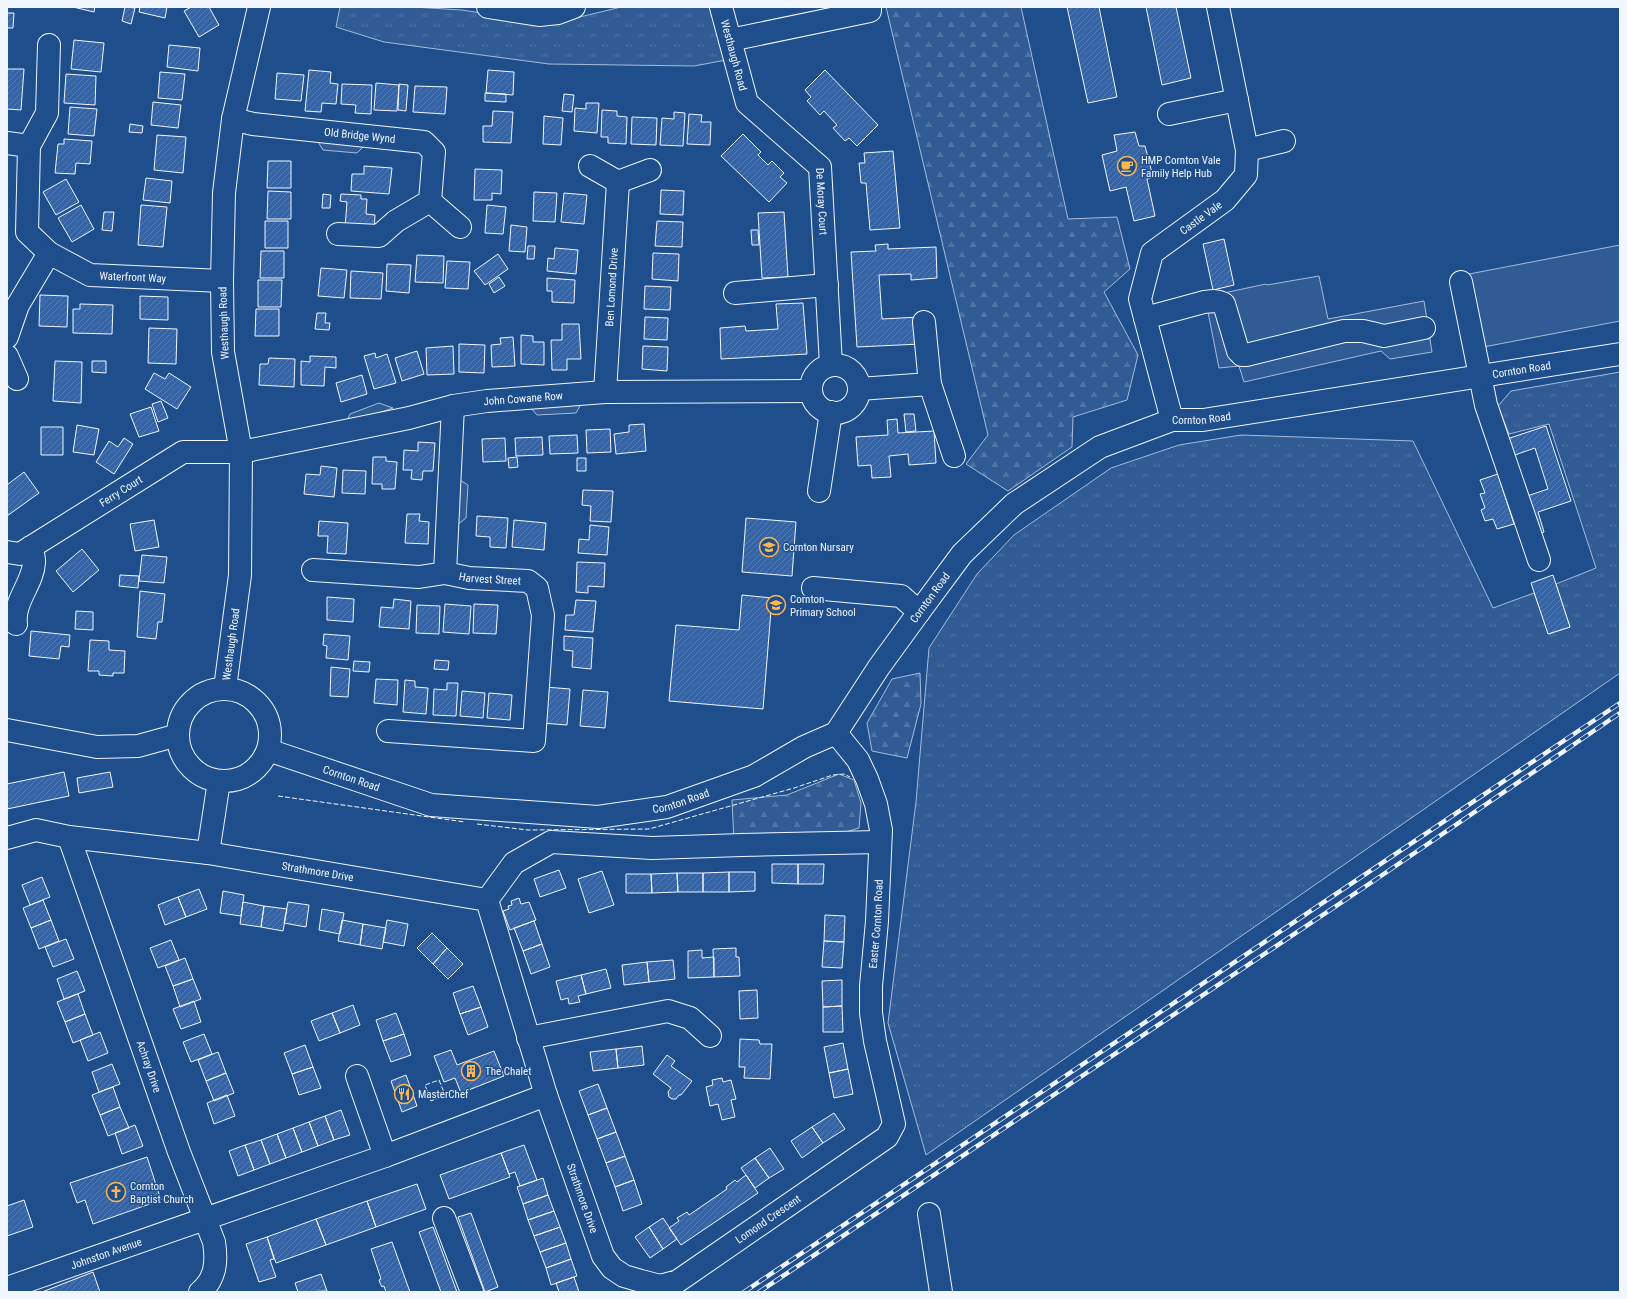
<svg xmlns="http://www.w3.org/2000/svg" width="1627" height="1299" font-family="'Roboto Condensed',sans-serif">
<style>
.grass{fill:url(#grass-tufts);stroke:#a8bbd7}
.forest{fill:url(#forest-firs);stroke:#a8bbd7}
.built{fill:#305b95;stroke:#a8bbd7}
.building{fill:url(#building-hatch);stroke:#f2f6ff}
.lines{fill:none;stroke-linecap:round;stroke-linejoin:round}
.minor-casing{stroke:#f2f6ff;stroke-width:24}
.major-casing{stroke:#f2f6ff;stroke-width:24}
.minor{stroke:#1f4e8c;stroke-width:22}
.major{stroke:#1f4e8c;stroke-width:22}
.rail-casing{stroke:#f2f6ff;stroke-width:4.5}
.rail{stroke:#1f4e8c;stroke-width:3;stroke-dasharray:9;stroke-linecap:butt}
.fence{stroke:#f2f6ff;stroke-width:1;stroke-dasharray:5 2;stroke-linecap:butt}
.labels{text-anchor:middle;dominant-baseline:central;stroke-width:3;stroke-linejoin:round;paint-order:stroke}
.street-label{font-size:11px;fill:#f2f6ff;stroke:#1f4e8c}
.poi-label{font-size:11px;fill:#f2f6ff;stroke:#1f4e8c;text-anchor:start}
</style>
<defs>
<pattern id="grass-tufts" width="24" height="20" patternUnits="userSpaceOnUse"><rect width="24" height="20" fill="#305b95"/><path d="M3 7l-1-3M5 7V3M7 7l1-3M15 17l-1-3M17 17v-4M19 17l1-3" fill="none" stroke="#4e73a5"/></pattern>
<pattern id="forest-firs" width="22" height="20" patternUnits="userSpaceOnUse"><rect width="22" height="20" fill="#305b95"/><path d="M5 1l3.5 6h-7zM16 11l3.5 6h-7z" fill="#4e73a5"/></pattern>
<pattern id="building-hatch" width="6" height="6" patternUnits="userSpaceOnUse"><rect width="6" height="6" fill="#3563a3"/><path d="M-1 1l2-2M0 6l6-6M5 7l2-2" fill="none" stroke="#537ab1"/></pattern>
</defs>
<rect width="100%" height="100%" fill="#1f4e8c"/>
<path class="grass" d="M340,7H413L462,10L551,24L621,7H714L726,60L694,66L549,64L384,42L336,27Z
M1620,372V673L926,1155L888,1023L916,802L929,648L977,574L1014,535L1111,468L1179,445L1241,435L1413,441L1493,608L1534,593L1549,634L1570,627L1556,584L1596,568L1549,424L1509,434L1498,406L1511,391Z"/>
<path class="forest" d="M886,7H1021L1068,219L1117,217L1130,269L1104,292L1138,355L1127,400L1073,417L1072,447L1008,491L966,464L988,435Z
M920,673L921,704L907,758L872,751L867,723L892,679Z
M839,774L854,780L861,803L859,828L832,836L734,842L732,800L787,795Z"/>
<path class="built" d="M317,140L364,146L357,153L323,150Z
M1620,245V321L1478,348L1464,275Z
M1319,276L1328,319L1424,301L1432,352L1390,359L1381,351L1244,382L1239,366L1219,368L1205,297L1266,284L1267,285Z
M379,403L393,408L345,424L350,414Z
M581,404L576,413L537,415L530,407Z
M460,480L468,485L466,518L457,525Z"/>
<path class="building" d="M73,7H95L94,12Z
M125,7L135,8L131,24L122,21Z
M140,7H167L165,18L139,12Z
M191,7H209L219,25L199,37L184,11Z
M1067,7H1099L1117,97L1088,103Z
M1146,7H1176L1191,78L1162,85Z
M7,13H14L13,28H7Z
M74,40L104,43L101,72L71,69Z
M169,45L200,48L198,71L167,67Z
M7,69H24L21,110L7,109Z
M309,70L331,72L330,83L338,84L336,104L322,103L321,112L305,111Z
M488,70L514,72L513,95L486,93Z
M825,70L878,125L857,146L849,138L845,141L833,128L837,125L824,111L820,115L807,101L811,97L805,90Z
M160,72L185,74L182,100L158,98Z
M277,73L304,75L301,101L275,99Z
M66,74L96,76L95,105L64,103Z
M376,83L399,85L397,111L374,110Z
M342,84L372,85L371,114L355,113L356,105L341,104Z
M399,84L408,85L406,111L398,110Z
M415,86L447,87L445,114L413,112Z
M485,93L506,94V102L485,101Z
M564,94L574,95L572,112L562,111Z
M153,102L181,105L178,128L151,125Z
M586,103H599L597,133L574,131L575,108L586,109Z
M70,107L97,109L94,136L68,134Z
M602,110L617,111V116L627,117L626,144L608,143V137H601Z
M493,111L513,112L511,143L483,142V126H492Z
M674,112L685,113L683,146L660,145L662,118L674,119Z
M689,114L702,115L701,122H711L710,145L687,144Z
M544,116L563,118L561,145L543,144Z
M632,117L657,118L656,145L631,144Z
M130,124L143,126L142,133L129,132Z
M1135,132L1139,146H1145L1153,177L1147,179L1155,216L1134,221L1126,187L1110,191L1102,155L1117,151L1114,135Z
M743,134L761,152L758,155L768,165L772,161L784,173L780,177L787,183L769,202L721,156Z
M157,135L186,137L183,173L154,170Z
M64,139L92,141L90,164L76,163L75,174L55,173L58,144H64Z
M893,151L900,228L870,230L866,183H861L859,163H865L864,153Z
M268,161H291V188H267Z
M364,166L392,168L389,194L351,191L352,174H364Z
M475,169L502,170L501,194L492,193V200H474Z
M146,178L172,181L170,203L143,200Z
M66,179L79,202L56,215L43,192Z
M661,190L684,191L683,215L660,214Z
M268,191L291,192V219H267Z
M534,192L557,193L555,222L533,221Z
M564,193L587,195L584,224L561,222Z
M323,194L331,195L330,208H322Z
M341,194L361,195V199H367L366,214L375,215L374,230L345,228L347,202L340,201Z
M81,205L94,229L72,242L58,218Z
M141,205L167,207L163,247L138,245Z
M487,205L506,207L503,234L485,233Z
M104,212H114L112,231L102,230Z
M784,212L788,277L762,278L758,213Z
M265,221H288V248H265Z
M657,221L683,222L682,247L655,246Z
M511,225L527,227L525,252L509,251Z
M751,230H758L759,245H752Z
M1224,239L1234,285L1213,290L1203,244Z
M888,244V249L936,247L937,278L911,280V274L879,275L882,319L919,317L920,344L857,347L851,252L876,251L875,245Z
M528,246H535L534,259H527Z
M555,248L578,250L576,274L547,271L548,258L554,259Z
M261,251H284V278H260Z
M653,253L679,254L678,281L652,279Z
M498,254L508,269L485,285L474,271Z
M417,255L444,256L443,283L415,282Z
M447,261L470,262L468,289L445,288Z
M387,264L411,265L409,293L386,291Z
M321,268L347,270L344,298L318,296Z
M351,271L383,273L381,299L350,298Z
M499,277L505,286L494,293L489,284Z
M547,278L575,280L574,303L552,302V291H547Z
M258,280H282L281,307H258Z
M645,286L671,287L670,310L644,309Z
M40,295L68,296L67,327L39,326Z
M140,296L168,297V320L140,319Z
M803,303L807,354L721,359L720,328L745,326L746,331L778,329L776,304Z
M80,304L113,305L112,334L73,333V309H80Z
M256,309H279V336H255Z
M317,313H326L325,323H330L329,330L315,329Z
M645,317L668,318L667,340L644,339Z
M562,324H579L581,359H567V370H552L551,340H562Z
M149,328L177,329L176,364L148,363Z
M521,335L533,336V342H544V365L521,364Z
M513,337L515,366L492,367L491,345L501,344L500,338Z
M459,344L485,345L484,373L459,372Z
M453,346L454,374L427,375L426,348Z
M643,346L668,347L667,371L642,369Z
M417,351L424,374L402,381L395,358Z
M375,353L376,358L387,354L396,383L374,389L364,356Z
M310,356L336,357V368L325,367L324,386L301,385V361L310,362Z
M269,358L295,359L294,387L259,385L260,364H268Z
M55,361L82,362L81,403L53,401Z
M92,361H106V373L92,372Z
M154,373L165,379L169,373L191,387L177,409L145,389Z
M362,375L367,394L341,402L336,383Z
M161,401L168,418L158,422L152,404Z
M151,407L159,431L139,437L130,414Z
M904,414H914L916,431L906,432Z
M897,419L898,433L934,431L936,463L909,465L908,454L889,456L891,477L872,478L871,465L858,466L856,437L888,435L887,420Z
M644,424L646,451L616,454L614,434L629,432V425Z
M77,425L99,429L94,455L73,452Z
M1546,426L1571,501L1538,512L1544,532L1533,536L1521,498L1548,489L1535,448L1512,456L1507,439Z
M41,427H63V455H41Z
M610,429L611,452L587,453L586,430Z
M577,435L578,453L550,454L549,436Z
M542,437L543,455L516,456L515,438Z
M124,438L133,444L114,474L96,462L109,441L118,447Z
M505,438L506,461L483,462L482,439Z
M418,442L435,443L433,471H423L422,480L411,479L412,470H403L404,450L418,451Z
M373,457H386V461L397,462L395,489H382V484H372Z
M517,457L518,467L509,468L508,458Z
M577,458H586V471H577Z
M321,466L337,468L334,497L304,494L306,474L320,475Z
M343,470L366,471L365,494L342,493Z
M24,472L39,493L7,516V485Z
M1498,474L1514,524L1497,529L1493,519L1485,521L1481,510L1485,508L1480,494L1485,493L1480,480Z
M583,490L613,491L611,522L590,521L591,506L582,505Z
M407,514H420L419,521L429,522L428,544L405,543Z
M477,516L508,518L506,548L490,547V537L476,536Z
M746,518L796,522L792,576L742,572Z
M154,520L159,547L135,551L130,524Z
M514,520L546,523L544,550L512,547Z
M319,521L348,523L346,554L327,553L328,536H318Z
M590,525L609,527L607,555L578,553L579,539L589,540Z
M82,549L99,570L73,592L56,571Z
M142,555L167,557L164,583L139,581Z
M577,562L605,563L604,587L588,586V593L576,592Z
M120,575L139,576L138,588L119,586Z
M1553,575L1570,627L1548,634L1531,583Z
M140,591L165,594L162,622H158L156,639L137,637Z
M742,595L772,598L763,709L669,701L676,625L739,630Z
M327,597L354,599L353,622L327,620Z
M394,599L411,601L409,629L379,627L381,607L393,608Z
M576,600L596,601L593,632L565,630L566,615H574Z
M445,604L471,606L469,634L443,632Z
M474,604L498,605L496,634L473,633Z
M417,605L440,606L439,634L416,633Z
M76,611L93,612V630L75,629Z
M31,631L70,635L69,647L61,646L59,659L29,656Z
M324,634L350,636L348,660L326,658L327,646L323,645Z
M564,636L593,638L591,669L572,667L573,651L564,650Z
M90,640L109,641V650L125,651L124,673H113V676L99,675V671H88Z
M435,660L449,661L448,670L434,669Z
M354,661L370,662L369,672L353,671Z
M331,667L350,669L348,697L330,696Z
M376,679L398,680L397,705L374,703Z
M405,680L415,681V687L428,688L426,714L403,712Z
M447,683H458L456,716L433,715L434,689L447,690Z
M545,687L570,689L567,725L542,723Z
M583,690L608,692L605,728L580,726Z
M462,691L485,693L483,718L460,716Z
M489,693L512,695L510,720L487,718Z
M64,772L69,796L7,809V784Z
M110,772L113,787L79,793L77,778Z
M772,864H798V884L772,883Z
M798,864H824L823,884H798Z
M559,870L566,888L540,897L534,879Z
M602,871L614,905L589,913L578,879Z
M729,872V892H703V873Z
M729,872H755V891L729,892Z
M677,873L678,892L652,893L651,874Z
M677,873H703V892H678Z
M626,874H651L652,893H626Z
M42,877L50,897L30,905L22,885Z
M199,889L207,909L186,917L178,897Z
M223,891L244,895L241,916L220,913Z
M178,897L186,917L165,925L158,905Z
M519,898L521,904L529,902L536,920L510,930L503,911L509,909L508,906L512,905L511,901Z
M43,900L51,920L31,928L23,908Z
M243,902L264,906L261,927L240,924Z
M288,902L309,905L306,927L284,923Z
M264,906L287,909L283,931L261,927Z
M322,909L344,913L340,934L319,930Z
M825,915L845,916L844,942L824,941Z
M51,920L59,941L39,949L31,928Z
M342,920L363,924L360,945L338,941Z
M387,920L408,924L404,946L383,942Z
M534,921L542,944L523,951L514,928Z
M363,924L386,928L382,949L360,945Z
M432,933L447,948L433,964L417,948Z
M66,939L74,959L53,967L45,947Z
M171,940L179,960L158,968L150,948Z
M824,941L844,942L842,968L822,967Z
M542,944L550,967L531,974L523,951Z
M447,948L463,964L448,979L433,964Z
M736,948V957H739L740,976L714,977L713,949Z
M702,950V958L714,957V977L688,978V951Z
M185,958L193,979L173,986L165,966Z
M673,960L675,979L649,982L647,962Z
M647,962L649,982L624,985L622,965Z
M606,969L611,988L586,994L581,975Z
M77,971L85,991L64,999L57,979Z
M581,975L586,994L578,996L580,1002L569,1004L568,998L561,1000L556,981Z
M193,979L201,999L180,1007L173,986Z
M842,980V1006L823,1007L822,981Z
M473,986L481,1007L460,1014L453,993Z
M757,990L758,1018L740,1019L739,991Z
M78,994L85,1014L65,1022L57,1002Z
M194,1001L201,1022L181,1029L173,1009Z
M353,1005L360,1025L340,1033L332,1013Z
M842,1006L843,1032H823V1007Z
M481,1007L488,1027L468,1035L460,1014Z
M332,1013L340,1033L319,1041L311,1021Z
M396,1013L404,1034L383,1041L376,1020Z
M85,1014L93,1035L73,1043L65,1022Z
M100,1032L108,1053L88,1061L80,1040Z
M204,1034L212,1054L191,1062L183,1042Z
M404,1034L411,1055L391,1062L383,1041Z
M740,1039L759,1040L760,1044H772L770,1079L744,1078L745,1067H739Z
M843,1043L848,1069L829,1073L824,1047Z
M305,1045L313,1067L292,1074L284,1053Z
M642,1046L644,1065L618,1068L616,1049Z
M616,1049L618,1068L593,1071L590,1052Z
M451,1050L457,1065L494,1051L504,1076L461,1093L455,1078L444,1082L434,1056Z
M218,1052L226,1073L206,1081L198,1060Z
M667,1055L675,1061L671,1066L692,1081L681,1095H679L676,1099H672L669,1097L668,1092L671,1088L653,1074Z
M112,1064L120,1084L99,1092L92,1072Z
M313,1067L321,1088L299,1095L292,1074Z
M848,1069L853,1094L834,1098L829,1073Z
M226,1073L234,1093L214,1101L206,1081Z
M406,1075L417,1106L402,1112L391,1081Z
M722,1078L723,1082L731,1080L736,1099L731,1100L735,1117L722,1120L718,1104L710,1106L706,1087L713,1085L712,1080Z
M598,1084L607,1108L588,1115L579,1091Z
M113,1087L120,1107L100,1115L92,1095Z
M227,1095L235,1116L214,1124L207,1103Z
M120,1107L129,1128L108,1136L100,1115Z
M607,1108L616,1132L597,1139L588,1115Z
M341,1110L350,1135L334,1140L325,1116Z
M834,1113L845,1129L823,1143L812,1127Z
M325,1116L334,1140L318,1146L309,1122Z
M309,1122L318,1146L302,1152L293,1128Z
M135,1125L143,1146L122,1154L115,1133Z
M812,1127L823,1143L802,1158L791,1141Z
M293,1128L302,1152L286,1158L277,1134Z
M616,1132L625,1156L606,1163L597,1139Z
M277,1134L286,1158L270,1164L261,1140Z
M261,1140L270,1164L254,1170L245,1145Z
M245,1145L254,1170L238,1176L229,1151Z
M524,1145L537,1180L520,1186L515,1172L509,1174L501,1153Z
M770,1148L784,1169L769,1178L755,1158Z
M501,1153L510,1177L449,1199L440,1175Z
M625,1156L634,1180L615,1187L606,1163Z
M147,1157L161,1200L93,1224L85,1200L77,1203L70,1183Z
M755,1158L769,1178L755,1188L741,1168Z
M746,1175L758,1193L681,1245L669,1228L679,1221L677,1218L687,1212L689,1215L727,1189L726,1187L735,1180L737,1182Z
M543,1178L548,1195L523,1204L517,1187Z
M634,1180L642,1204L623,1211L615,1187Z
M417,1184L426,1209L376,1227L367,1201Z
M548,1195L554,1211L528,1220L523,1204Z
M24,1200L33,1227L7,1236V1206Z
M367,1201L376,1227L326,1245L316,1219Z
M554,1211L560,1227L534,1236L528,1220Z
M471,1213L498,1287L485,1292L458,1217Z
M663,1218L677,1239L663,1249L649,1227Z
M316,1219L326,1245L276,1263L267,1237Z
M433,1227L457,1292H441L419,1232Z
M560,1227L566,1243L540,1252L534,1236Z
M649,1227L663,1249L650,1258L635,1237Z
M267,1237L274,1259L270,1260L276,1277L259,1282L246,1244Z
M392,1242L410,1292H386L384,1286L382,1287L380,1283L379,1280L381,1279L371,1249Z
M566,1243L571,1259L546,1268L540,1252Z
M571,1259L577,1276L551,1285L546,1268Z
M93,1272L100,1292H42Z
M321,1274L327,1291L298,1292L295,1283Z
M574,1277L579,1292H559L556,1283Z"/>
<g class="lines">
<defs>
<g id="minor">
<path d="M488,7L539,15L558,13L574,7"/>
<path id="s1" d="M721,7L747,103L820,167L831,365"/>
<path d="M730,40L870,11V7"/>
<path d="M1169,114L1237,100"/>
<path id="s2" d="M233,119L253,124L424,142L434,152L430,201L396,221L379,236L338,234"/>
<path id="s3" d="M7,143L29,146L27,232L49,253L90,275L222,281"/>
<path d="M29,146L47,113L49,45"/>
<path d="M1247,150L1284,141"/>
<path d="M590,166L618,182L650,170"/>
<path d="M430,201L460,227"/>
<path d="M1461,282L1486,405L1539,560"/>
<path d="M735,293L827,285"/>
<path d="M1145,318L1204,302C1212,301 1218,300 1224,304L1238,351L1242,355H1246L1344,331H1363L1384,336L1424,328"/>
<path d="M924,322L930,384L954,456"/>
<path d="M7,337L18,305L49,253"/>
<path d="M7,356L17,379"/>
<circle cx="835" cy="389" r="24"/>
<path d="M859,389L930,384"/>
<path id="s4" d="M605,392L618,182"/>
<path id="s5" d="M1172,420L1140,299L1152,253L1225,200L1246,175L1247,150L1218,7"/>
<path d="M819,491L831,412"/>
<path id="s6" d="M7,552L20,554L183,452H241L409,418L453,406L487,401L605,392L811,391"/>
<path id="s7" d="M313,570L419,577L445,573L469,578L528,581L537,588L543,615L534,741L388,731"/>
<path d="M445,573L453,406"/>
<path d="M813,588L901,596L919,612"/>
<path d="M16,624C13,602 33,583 34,563C35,558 32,552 31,547"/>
<path id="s8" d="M225,688L240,575L241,452L223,352L222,281L224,193L233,119L259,7"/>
<path id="s9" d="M69,837L179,1152L214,1242C217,1261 216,1279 200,1292"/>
<path id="s10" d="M7,838L36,830L69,837L208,853L487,900L546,1095L603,1256L612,1268L624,1276L641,1281L660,1286L678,1281L887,1137L894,1124L875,1041L871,1013V986L877,921L881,830L876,804L867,779L858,760L836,733"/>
<path d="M208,853L219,781"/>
<path d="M487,900L514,863L551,842L652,848L742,845L880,842"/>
<path d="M528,1038L668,1011L690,1018L710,1036"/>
<path d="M357,1076L385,1156L546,1095"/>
<path d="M929,1214L941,1292"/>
<path d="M444,1218L472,1292"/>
<path id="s11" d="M7,1288L385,1156"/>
</g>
<g id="major">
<circle cx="224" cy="735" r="46"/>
<path d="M7,730L97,747L138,746L178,735"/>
<path id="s12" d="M268,750L431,805L598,817L667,807L754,776L804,747L836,733L879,667L919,612L962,554L1014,504L1100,447L1172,420H1203L1620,354"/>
</g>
</defs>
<use href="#minor" class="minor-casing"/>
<use href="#major" class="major-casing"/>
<use href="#minor" class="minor"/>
<use href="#major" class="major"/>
<defs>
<path id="rail" d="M744,1292L1620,703
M759,1292L1372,882L1620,713"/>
</defs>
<use href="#rail" class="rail-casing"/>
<use href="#rail" class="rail"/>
<path class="fence" d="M278,796L465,822
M477,824L528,830L649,829L794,788L833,775L844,774L850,777
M439,1080L445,1095L431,1101L425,1085Z"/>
</g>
<defs>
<symbol id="cafe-ring" viewBox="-11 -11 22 22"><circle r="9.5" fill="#1f4e8c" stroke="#ffb74d" stroke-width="1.5"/><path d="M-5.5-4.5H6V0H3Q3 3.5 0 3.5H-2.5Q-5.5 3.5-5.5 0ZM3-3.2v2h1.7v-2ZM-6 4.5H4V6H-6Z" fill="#ffb74d"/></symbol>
<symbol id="school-ring" viewBox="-11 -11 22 22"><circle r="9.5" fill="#1f4e8c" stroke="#ffb74d" stroke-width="1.5"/><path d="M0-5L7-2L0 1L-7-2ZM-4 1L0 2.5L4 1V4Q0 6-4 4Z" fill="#ffb74d"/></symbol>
<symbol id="building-ring" viewBox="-11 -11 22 22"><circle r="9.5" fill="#1f4e8c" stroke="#ffb74d" stroke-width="1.5"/><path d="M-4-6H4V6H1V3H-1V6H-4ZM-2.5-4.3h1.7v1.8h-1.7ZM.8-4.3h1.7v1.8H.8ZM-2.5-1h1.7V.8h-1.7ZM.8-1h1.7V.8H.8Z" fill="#ffb74d"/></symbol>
<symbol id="restaurant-ring" viewBox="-11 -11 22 22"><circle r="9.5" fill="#1f4e8c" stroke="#ffb74d" stroke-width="1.5"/><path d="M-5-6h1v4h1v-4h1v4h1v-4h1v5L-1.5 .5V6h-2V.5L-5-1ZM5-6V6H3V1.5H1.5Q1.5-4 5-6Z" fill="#ffb74d"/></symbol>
<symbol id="church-ring" viewBox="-11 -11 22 22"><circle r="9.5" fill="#1f4e8c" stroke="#ffb74d" stroke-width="1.5"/><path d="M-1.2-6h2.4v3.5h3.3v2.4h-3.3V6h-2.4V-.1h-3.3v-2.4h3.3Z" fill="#ffb74d"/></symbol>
</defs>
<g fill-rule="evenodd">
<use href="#cafe-ring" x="1116" y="155" width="22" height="22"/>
<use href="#school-ring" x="758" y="536" width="22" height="22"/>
<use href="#school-ring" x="765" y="594" width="22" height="22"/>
<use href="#building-ring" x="460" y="1060" width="22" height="22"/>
<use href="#restaurant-ring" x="393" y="1083" width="22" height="22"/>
<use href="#church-ring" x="105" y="1181" width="22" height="22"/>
</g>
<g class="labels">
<g class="street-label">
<text stroke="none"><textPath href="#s1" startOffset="50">Westhaugh Road</textPath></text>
<text stroke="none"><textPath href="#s2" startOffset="128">Old Bridge Wynd</textPath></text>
<text stroke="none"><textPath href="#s1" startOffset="231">De Moray Court</textPath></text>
<text stroke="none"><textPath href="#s5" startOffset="233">Castle Vale</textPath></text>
<text stroke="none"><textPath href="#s3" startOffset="228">Waterfront Way</textPath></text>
<text stroke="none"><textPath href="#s4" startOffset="105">Ben Lomond Drive</textPath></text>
<text transform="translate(224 323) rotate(-92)">Westhaugh Road</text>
<text stroke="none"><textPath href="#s12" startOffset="1419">Cornton Road</textPath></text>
<text stroke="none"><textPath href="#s6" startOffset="551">John Cowane Row</textPath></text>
<text stroke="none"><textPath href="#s12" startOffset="1095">Cornton Road</textPath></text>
<text stroke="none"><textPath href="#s6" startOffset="132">Ferry Court</textPath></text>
<text stroke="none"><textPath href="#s7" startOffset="178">Harvest Street</textPath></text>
<text stroke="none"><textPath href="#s12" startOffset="759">Cornton Road</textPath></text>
<text stroke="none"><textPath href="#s8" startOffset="44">Westhaugh Road</textPath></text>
<text stroke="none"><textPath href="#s12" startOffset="88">Cornton Road</textPath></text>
<text stroke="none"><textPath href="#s12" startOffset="424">Cornton Road</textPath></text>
<text stroke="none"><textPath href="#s10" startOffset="315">Strathmore Drive</textPath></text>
<text stroke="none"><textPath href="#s10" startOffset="1418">Easter Cornton Road</textPath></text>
<text stroke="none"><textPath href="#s9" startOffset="243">Achray Drive</textPath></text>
<text stroke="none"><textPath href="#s10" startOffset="800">Strathmore Drive</textPath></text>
<text stroke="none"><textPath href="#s10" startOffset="1056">Lomond Crescent</textPath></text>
<text stroke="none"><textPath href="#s11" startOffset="105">Johnston Avenue</textPath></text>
</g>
<g class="poi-label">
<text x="1141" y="160">HMP Cornton Vale<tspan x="1141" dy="13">Family Help Hub</tspan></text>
<text x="783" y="547">Cornton Nursary</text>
<text x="790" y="599">Cornton<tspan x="790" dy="13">Primary School</tspan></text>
<text x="485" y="1071">The Chalet</text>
<text x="418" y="1094">MasterChef</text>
<text x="130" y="1186">Cornton<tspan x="130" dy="13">Baptist Church</tspan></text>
</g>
</g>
<rect width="1627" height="1299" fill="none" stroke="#f2f6ff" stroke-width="16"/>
</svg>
